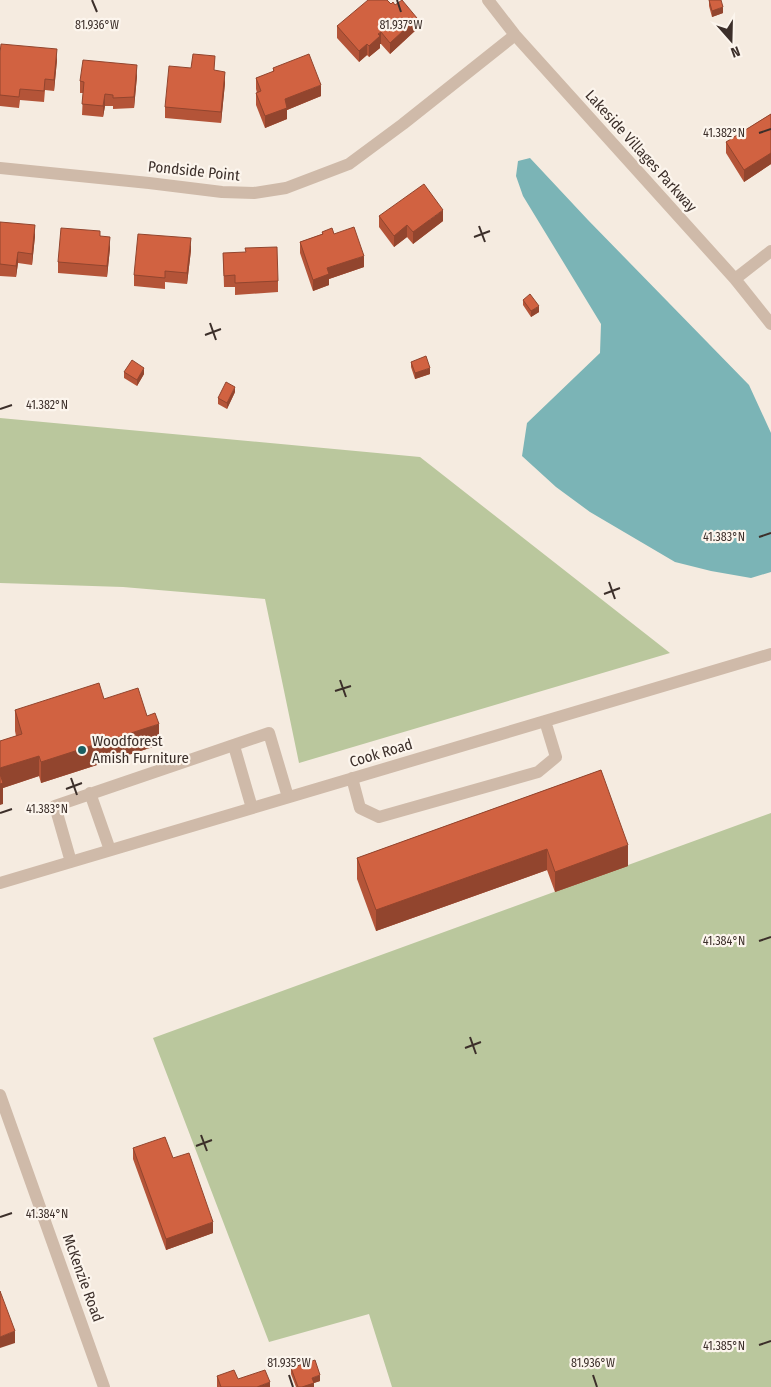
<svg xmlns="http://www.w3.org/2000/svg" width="771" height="1387" font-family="'Fira Sans Condensed',sans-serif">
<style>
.green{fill:#bac79d}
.water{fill:#7bb4b6}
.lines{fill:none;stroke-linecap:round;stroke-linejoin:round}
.minor{stroke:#cfbaa9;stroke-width:12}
.wall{fill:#b45438}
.shaded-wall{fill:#92452e}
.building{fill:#d16241;stroke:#92452e}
.ticks{fill:none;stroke:#3c2f2a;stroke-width:2}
.poi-dot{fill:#1a5f63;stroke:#fcf5ed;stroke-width:2}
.labels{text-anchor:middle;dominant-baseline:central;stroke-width:4.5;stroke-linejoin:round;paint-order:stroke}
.street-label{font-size:15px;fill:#3c2f2a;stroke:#fcf5ed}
.poi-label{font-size:15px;fill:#3c2f2a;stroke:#fcf5ed;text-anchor:start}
.ticks-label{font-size:12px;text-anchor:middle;fill:#3c2f2a;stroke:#fcf5ed;stroke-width:4.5;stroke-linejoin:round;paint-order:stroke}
</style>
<rect width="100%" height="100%" fill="#f5ebe0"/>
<path class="green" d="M0,418L420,457L670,653L299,763L265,599L123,587L0,583Z
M771,813V1387H392L369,1314L269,1342L153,1038Z"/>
<path class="water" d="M530,158L588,220L749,385L771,433V572L751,578L711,571L675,562L590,512L556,487L522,456L527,423L600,353L601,324L523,196L516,176L518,161Z"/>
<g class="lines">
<path class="minor" d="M488,0L515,35L735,279L771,324
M0,168L149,183L222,192L254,193L286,188L349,164L403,124L515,35
M735,279L771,251
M234,746L252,808
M352,778L360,808L379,817L538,772L556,757L545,721
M90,793L110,850
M71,862L55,806L269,733L288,797
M0,883L771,654
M0,1095L104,1387"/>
</g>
<path class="wall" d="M709,0L723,13L712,17L709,6Z
M391,4L417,29L390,54L381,44H380V48L369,57L367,55L359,62L337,38V26Z
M0,53L57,60L54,91L45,90L44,102L20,100L19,108L0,106Z
M191,68L215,71L225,83L221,123L165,118V107Z
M273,68L321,96L287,110V119L265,128L256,105V93H257L256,89V78L273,72Z
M137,76L134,108L113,109V106H105L103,117L82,115L83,93H80V81Z
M771,114V164L744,182L726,153V142Z
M379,216L443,221L413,244L407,237L394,247L379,227Z
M0,222L35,236L32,265L18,263L16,277L0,276Z
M322,232L334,234L364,267L329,279V285L313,291L300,253V242L322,234Z
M100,236L110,248L107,277L58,273V262Z
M191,250L187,284L165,282V289L134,286V275Z
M223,253L278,281V292L235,295V287H224Z
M523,300L539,312L531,317L523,305Z
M411,362L430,374L415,379L411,367Z
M124,372L144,374L137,386L124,378Z
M235,392L227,409L218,404V398Z
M104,699L147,716L159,745L41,783L39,776L3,788V804L0,741L16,736L15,731V710Z
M601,770L628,866L555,892L547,870L376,931L357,879V858Z
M133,1148L173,1158L213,1233L166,1250L133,1159Z
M291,1368L320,1381L314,1383V1387H296L291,1374Z
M217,1376L238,1379L270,1387H217Z"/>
<path class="shaded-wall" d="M723,7V13L712,17V11Z
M417,18V29L390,54V43Z
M381,32V44H380V48L369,57V46Z
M367,44V55L359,62V51Z
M57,49V60L54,91V80Z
M137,65V76L134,108V97Z
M225,72V83L221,123V112Z
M321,85V96L287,110V119L265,128V116L285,99Z
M105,94V106L103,117V106Z
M771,153V164L744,182V170Z
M443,210V221L413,244V232Z
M35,225V236L32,265V254Z
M407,225V237L394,247V236Z
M110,237V248L107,277V266Z
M191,238V250L187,284V273Z
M18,252V263L16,277V266Z
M364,256V267L329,279V285L313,291V280L327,268Z
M539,306V312L531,317V311Z
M144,368V374L137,386V380Z
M430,368V374L415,379V373Z
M235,387V392L227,409V403Z
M159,724V745L41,783V762Z
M39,756V776L3,788V804L0,805V768Z
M628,845V866L555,892V872Z
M547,849V870L376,931V910Z
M213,1222V1233L166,1250V1239Z
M15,1331V1343L0,1348V1337Z
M320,1375V1381L314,1383V1387H302L312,1378Z
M270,1382V1387H257Z"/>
<path class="building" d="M368,0H387L391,4L393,2L395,5L402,0L417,18L390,43L381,32L378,34L380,36L369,46L367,44L359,51L337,26Z
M709,0H721L723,7L712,11Z
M1,44L57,49L54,80L45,79L44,91L20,89L19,97L0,95V53Z
M193,54L215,56L214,70L225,72L221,112L165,107L169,66L191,68Z
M309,54L321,85L285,99L287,108L265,116L256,93L261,91L256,78L274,71L273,68Z
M83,60L137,65L134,97L113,98V95L105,94L103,106L82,104L84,82L80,81Z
M771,114V153L744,170L726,142Z
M424,184L443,210L413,232L407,225L394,236L379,216Z
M0,222L35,225L32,254L18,252L16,266L0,264Z
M354,227L364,256L327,268L329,274L313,280L300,242L323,234L322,232L332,228L334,234Z
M61,228L100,231V236L110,237L107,266L58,262Z
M138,234L191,238L187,273L165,271V278L134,275Z
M277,247L278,281L235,283V275L224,276L223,253L246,252L245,248Z
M530,294L539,306L531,311L523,300Z
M426,356L430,368L415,373L411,362Z
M132,360L144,368L137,380L124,372Z
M226,382L235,387L227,403L218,398Z
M99,683L104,699L138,688L147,716L155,713L159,724L41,762L39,756L0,768V741L22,734L15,710Z
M601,770L628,845L555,872L547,849L376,910L357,858Z
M0,774L3,783L0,784Z
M165,1137L173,1158L189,1153L213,1222L166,1239L133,1148Z
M0,1291L15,1331L0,1337Z
M315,1360L320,1375L312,1378L314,1383L302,1387H298L291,1368Z
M234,1370L238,1379L265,1370L270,1382L257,1387H221L217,1376Z"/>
<path class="ticks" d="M92,0L97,12M397,0L401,12M759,133L771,129M479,226L485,242M474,237L490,231M210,323L216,340M205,335L221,329M0,409L12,405M759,537L771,533M609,582L615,599M604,594L620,588M340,680L346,697M335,691L351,686M71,778L77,795M66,789L82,783M0,813L12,809M759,941L771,937M470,1037L476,1054M465,1048L481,1042M201,1135L207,1151M196,1146L212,1140M0,1217L12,1213M759,1345L771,1341M289,1375L293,1387M593,1375L597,1387"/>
<circle class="poi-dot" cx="82" cy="750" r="5"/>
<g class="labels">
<g class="street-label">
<text transform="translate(641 151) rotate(48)">Lakeside Villages Parkway</text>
<text transform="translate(194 171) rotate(6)">Pondside Point</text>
<text transform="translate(381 753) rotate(-17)">Cook Road</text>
<text transform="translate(83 1278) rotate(70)">McKenzie Road</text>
</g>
<g class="poi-label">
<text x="92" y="741">Woodforest<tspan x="92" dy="17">Amish Furniture</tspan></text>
</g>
</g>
<g class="ticks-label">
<text x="97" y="29">81.936°W</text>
<text x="401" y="29">81.937°W</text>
<text x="724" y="137">41.382°N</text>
<text x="47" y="409">41.382°N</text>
<text x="724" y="541">41.383°N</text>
<text x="47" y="813">41.383°N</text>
<text x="724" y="945">41.384°N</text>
<text x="47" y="1218">41.384°N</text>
<text x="724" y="1350">41.385°N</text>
<text x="289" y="1367">81.935°W</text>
<text x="593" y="1367">81.936°W</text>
</g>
<g transform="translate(731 40) rotate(160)" stroke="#fcf5ed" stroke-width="4" paint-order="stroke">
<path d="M0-4L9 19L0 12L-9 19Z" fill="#3c2f2a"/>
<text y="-8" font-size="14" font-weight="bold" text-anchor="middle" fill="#3c2f2a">N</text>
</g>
</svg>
